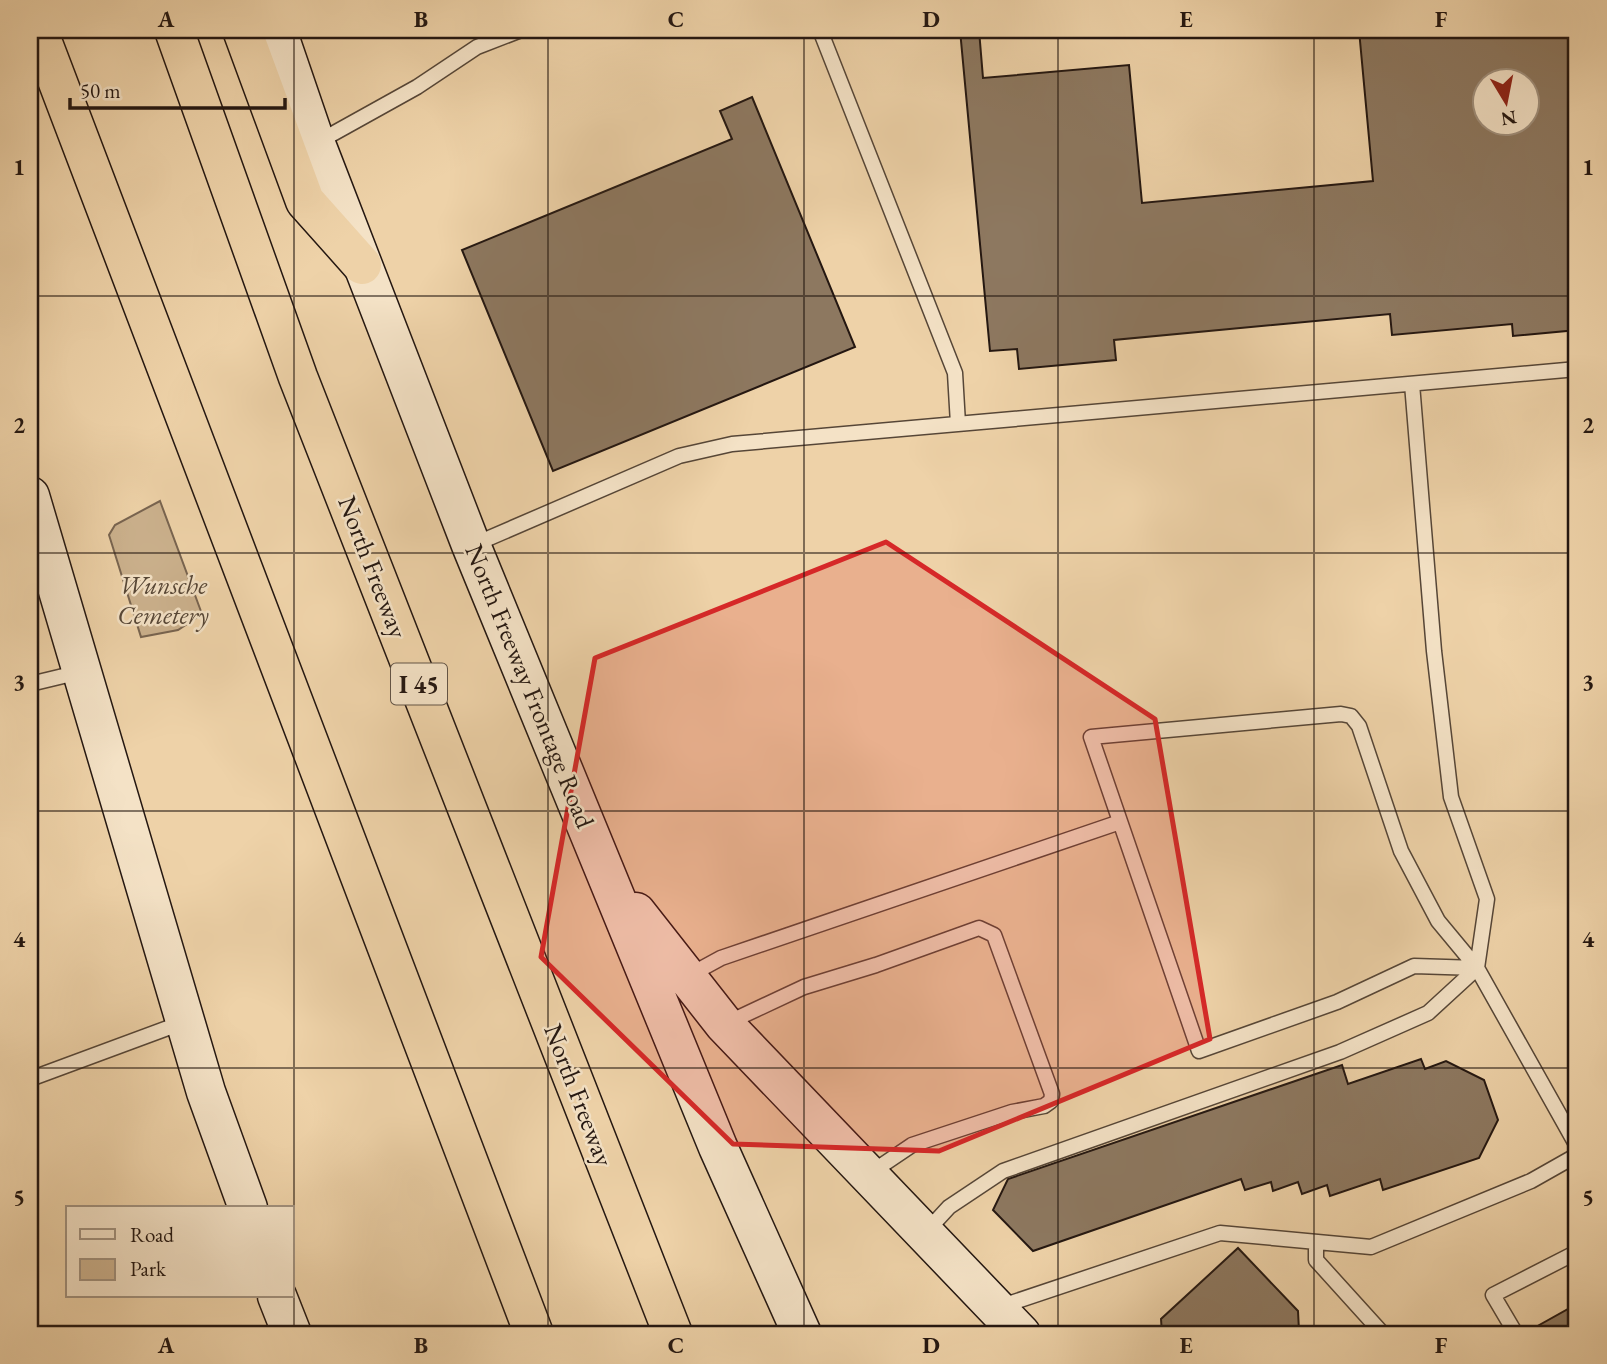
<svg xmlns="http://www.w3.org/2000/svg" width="1607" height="1364" font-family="'EB Garamond',serif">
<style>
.green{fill:#ccb28e;stroke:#786450;stroke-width:2}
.building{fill:#8d7860;stroke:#241711;stroke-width:2;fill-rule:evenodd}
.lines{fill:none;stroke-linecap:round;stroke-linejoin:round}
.lane-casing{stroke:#564637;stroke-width:17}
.secondary-casing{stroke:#241711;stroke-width:41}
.highway-casing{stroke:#241711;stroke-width:41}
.lane{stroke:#f4e2c6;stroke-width:14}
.secondary{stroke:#f4e2c6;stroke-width:38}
.highway{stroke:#eed2a8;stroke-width:38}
.marked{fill:#d62828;fill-opacity:0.2;stroke:#d62828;stroke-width:5;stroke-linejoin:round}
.grid{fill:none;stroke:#241711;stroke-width:2;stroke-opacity:0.55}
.labels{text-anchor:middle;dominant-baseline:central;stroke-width:5;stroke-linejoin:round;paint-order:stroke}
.shield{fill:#f4e2c6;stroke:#625447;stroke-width:2}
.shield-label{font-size:24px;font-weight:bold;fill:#241711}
.street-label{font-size:26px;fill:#241711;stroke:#f4e2c6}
.park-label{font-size:26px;font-style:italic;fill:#564636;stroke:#f4e2c6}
.neatline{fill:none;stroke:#241711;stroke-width:2.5}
.grid-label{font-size:23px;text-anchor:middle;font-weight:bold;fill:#241711}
</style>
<rect width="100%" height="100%" fill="#eed2a8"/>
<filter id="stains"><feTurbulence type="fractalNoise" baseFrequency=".00286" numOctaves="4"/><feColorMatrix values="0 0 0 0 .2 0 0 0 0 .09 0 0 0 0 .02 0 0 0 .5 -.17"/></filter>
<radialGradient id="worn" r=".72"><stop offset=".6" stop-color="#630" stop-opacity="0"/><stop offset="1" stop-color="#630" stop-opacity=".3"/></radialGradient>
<path class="green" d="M160,501L202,614L178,630L141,637L109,535L115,525Z"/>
<path class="building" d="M960,30H979L983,78L1129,65L1142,203L1373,181L1359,30H1577V330L1513,336L1512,324L1392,335L1390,314L1114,340L1116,360L1019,369L1017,349L990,351ZM1484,80H1526V122H1484Z
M752,97L855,347L553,471L462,250L732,139L720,111Z
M1421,1059L1425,1069L1446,1061L1484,1080L1498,1120L1479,1158L1383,1190L1380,1179L1330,1196L1327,1185L1302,1194L1298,1182L1273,1191L1271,1182L1245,1190L1241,1179L1033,1251L993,1210L1008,1179L1342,1065L1348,1084Z
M1238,1248L1298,1311L1299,1331L1162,1334L1161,1319Z
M1577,1304V1334H1526L1525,1333Z"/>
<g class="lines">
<defs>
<path id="lane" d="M820,30L955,373L958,424
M318,142L417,87L477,47L521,30
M473,545L679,456L732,444L1577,369
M30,684L80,672
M1477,968L1414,966L1337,1002L1199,1051L1091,737L1341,714L1351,716L1359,726L1401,851L1438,921L1477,968L1577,1146
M688,976L721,958L1120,822
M725,1024L804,987L876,965L979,928L994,935L1052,1094L1051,1101L1044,1106L1012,1112L912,1145L869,1174
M30,1079L184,1022
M926,1232L949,1207L1003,1171L1340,1052L1428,1013L1477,968L1487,899L1451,797L1434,651L1412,384
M1316,1242V1260L1383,1334
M999,1307L1220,1233L1371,1247L1531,1181L1577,1155
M1516,1334L1493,1295L1577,1252"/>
<path id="secondary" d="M277,30L316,144L471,545L718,1147L802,1334
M30,496L206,1092L248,1208
M636,912L724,1024L1021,1334
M277,1296L292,1334"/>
<path id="highway" d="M38,30L534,1334
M174,30L298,377L673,1334
M242,30L305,201L362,265"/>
</defs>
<use href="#lane" class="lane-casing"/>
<use href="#secondary" class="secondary-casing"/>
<use href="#highway" class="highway-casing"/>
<use href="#lane" class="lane"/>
<use href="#secondary" class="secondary"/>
<use href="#highway" class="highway"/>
</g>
<path class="marked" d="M886,542L1155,719L1210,1039L939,1151L733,1144L541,957L595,658Z"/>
<path class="grid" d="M294,30V1334M548,30V1334M804,30V1334M1058,30V1334M1314,30V1334M30,296H1577M30,553H1577M30,811H1577M30,1068H1577"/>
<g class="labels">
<rect class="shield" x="391" y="663.5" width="56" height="41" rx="5"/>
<g class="shield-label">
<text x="419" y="684">I 45</text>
</g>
<g class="street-label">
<text transform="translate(373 567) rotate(69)">North Freeway</text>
<text transform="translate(530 686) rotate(68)">North Freeway Frontage Road</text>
<text transform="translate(579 1095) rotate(69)">North Freeway</text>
</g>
<g class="park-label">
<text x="163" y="585">Wunsche<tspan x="163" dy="30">Cemetery</tspan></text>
</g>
</g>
<rect width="1607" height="1364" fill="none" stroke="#eed2a8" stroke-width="77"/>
<rect x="66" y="1206" width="228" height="91" fill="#f4e2c6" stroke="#a1917e" stroke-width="2"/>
<rect x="80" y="1229" width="35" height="10" fill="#f4e2c6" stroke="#a1917e" stroke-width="2"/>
<text x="130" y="1242" font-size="21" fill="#241711">Road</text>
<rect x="80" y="1259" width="35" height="21" fill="#ccb28e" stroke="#a1917e" stroke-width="2"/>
<text x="130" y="1276" font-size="21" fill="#241711">Park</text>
<g transform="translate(1506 102) rotate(170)"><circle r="33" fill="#f4e2c6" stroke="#a1917e" stroke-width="2"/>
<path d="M0-5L12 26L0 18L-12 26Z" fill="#8f2418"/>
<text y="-10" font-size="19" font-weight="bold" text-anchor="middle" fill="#241711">N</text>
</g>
<path d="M70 98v10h215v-10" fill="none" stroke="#241711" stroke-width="3.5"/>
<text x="80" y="98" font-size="21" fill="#241711" stroke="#f4e2c6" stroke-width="5" paint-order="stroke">50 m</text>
<rect x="38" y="38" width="1530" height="1288" class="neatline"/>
<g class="grid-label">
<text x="166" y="27">A</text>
<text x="421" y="27">B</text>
<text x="676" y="27">C</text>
<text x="931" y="27">D</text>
<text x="1186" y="27">E</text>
<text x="1441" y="27">F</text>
<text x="19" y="175">1</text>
<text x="1588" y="175">1</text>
<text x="19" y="433">2</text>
<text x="1588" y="433">2</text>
<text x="19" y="690">3</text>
<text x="1588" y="690">3</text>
<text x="19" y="947">4</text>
<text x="1588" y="947">4</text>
<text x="19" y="1205">5</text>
<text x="1588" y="1205">5</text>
<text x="166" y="1353">A</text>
<text x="421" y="1353">B</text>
<text x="676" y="1353">C</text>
<text x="931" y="1353">D</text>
<text x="1186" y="1353">E</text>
<text x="1441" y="1353">F</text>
</g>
<rect width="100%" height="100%" filter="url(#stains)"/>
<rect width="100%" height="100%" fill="url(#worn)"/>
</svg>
